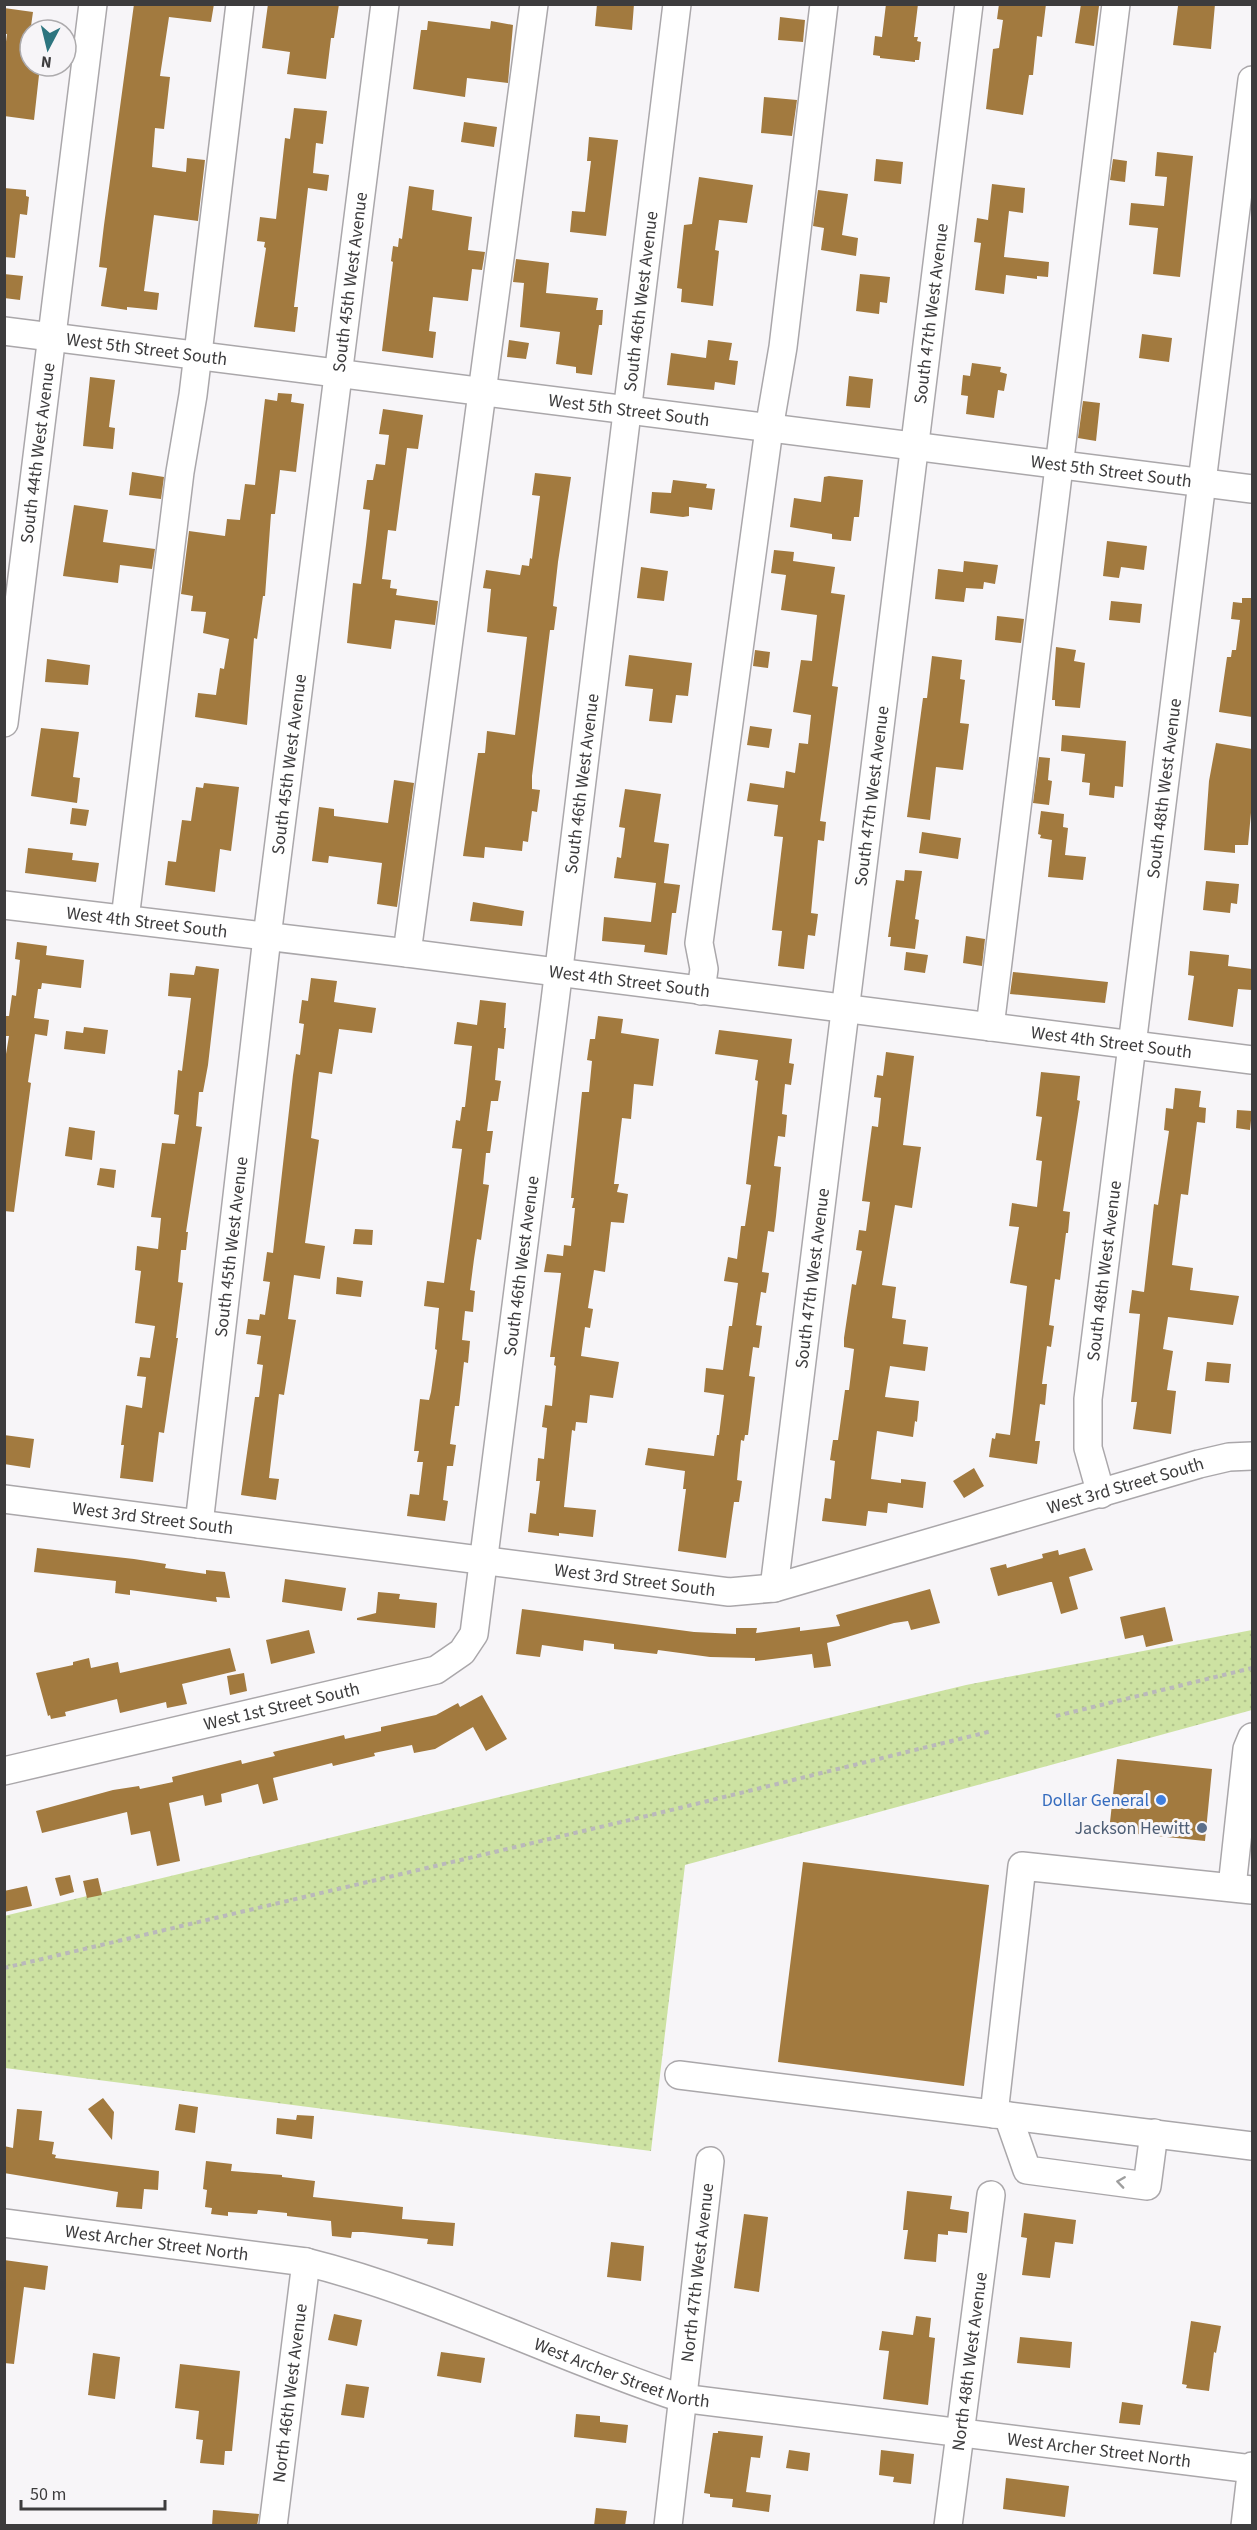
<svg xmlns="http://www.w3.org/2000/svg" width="1257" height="2530" font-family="'Source Sans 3',sans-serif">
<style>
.grass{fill:url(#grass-dots)}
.building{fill:#a27a3f}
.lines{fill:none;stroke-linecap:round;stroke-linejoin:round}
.minor-casing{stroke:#aaa7aa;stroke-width:30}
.path{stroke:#bab8bb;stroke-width:4;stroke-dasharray:4.5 4.5;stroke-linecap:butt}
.minor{stroke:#fff;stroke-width:27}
.oneway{stroke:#9e9e9e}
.shop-dot{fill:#3f7fe0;stroke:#f7f5f8;stroke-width:2}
.service-dot{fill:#5c6f8a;stroke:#f7f5f8;stroke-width:2}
.labels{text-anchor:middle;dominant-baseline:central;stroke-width:6;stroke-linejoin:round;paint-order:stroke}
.street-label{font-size:18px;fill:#3d3c3d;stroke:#f7f5f8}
.shop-label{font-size:18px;fill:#366cbe;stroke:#f7f5f8;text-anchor:end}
.service-label{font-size:18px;fill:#4e5e75;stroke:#f7f5f8;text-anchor:end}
</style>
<defs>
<pattern id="grass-dots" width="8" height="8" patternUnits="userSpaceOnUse" patternTransform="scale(1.5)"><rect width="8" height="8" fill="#cde2a2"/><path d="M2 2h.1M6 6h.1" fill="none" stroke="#b1c38c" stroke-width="1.8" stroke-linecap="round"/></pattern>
</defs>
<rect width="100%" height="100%" fill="#f7f5f8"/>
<path class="grass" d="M1252,1630V1710L685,1865L651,2151L5,2068L4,1916L966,1685Z"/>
<path class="building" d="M134,4H214L211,22L169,17L160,76L170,77L164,129L155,128L152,167L186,172L187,158L205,160L198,221L154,215L144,291L159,293L157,310L127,307V310L101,306L107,268L99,267L104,225Z
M268,4H339L334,38H331L326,79L287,74L290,52L262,48Z
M597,4H634L632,30L595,26Z
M886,4H918L914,37H918L917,41L921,42L919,60H915V62L880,58V56L873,55L875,36L882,37Z
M999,4H1046L1042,37L1037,36L1033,75H1029L1023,115L986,109L993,49L999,48L1003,20L997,19Z
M1081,4L1099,6L1094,46L1075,43Z
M1184,4H1215L1211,49L1173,45L1178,6Z
M4,8L33,12L27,54H30V66H40L34,120L4,116V57L7,34H4Z
M780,17L805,20L803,42L778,40Z
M428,21L490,29L491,21L513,25L508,83L467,78L465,97L413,89L421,30H427Z
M764,97L797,100L792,136L761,133Z
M294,108L327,111L323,144L316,143L313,173L329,175L327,191L308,188L294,307H298L295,332L254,327L266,248L264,247L265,242L257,241L260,217L276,219L285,138L290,139Z
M464,122L497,127L494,147L461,142Z
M589,137L618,140L606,236L570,232L572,211L585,212L591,161H587Z
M1157,152L1193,156L1180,277L1153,274L1158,228L1129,225L1131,203L1164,206L1167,177L1155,176Z
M876,159L903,162L901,184L874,181Z
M1113,159L1127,161L1125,182L1110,180Z
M699,177L753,185L747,223L719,220L715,250L719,251L713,306L681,302L682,289L677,288L684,225L692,224Z
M992,184L1025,188L1023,213L1009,211L1004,257L1049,262L1048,277L1037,276V279L1006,275L1004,294L975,290L981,243L974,242L977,218L988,220Z
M409,186L434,190L432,210L472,217L468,250L485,252L482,270L472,269L468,301L433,297L429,331L436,332L433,358L382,351L393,262L391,261L393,246L398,247L399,238L402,239Z
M4,188L26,190V196L29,197L27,215L20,214L15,258L4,257Z
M818,190L848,194L842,235L858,238L856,256L821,250L824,228L813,226Z
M516,259L549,263L546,293L598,298L596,310H603L602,325H599L592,375L576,373V367L556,364L560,332L520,327L524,283L513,282Z
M4,274L23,276L20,300L4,298Z
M860,274L890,277L887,303L880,302L879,314L856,311Z
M1142,334L1172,338L1169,362L1139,358Z
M509,340L529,343L526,359L507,357Z
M708,340L732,343L729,360L738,361L735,385L715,382L714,390L667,385L671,353L706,358Z
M972,363L1001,367L1000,372L1007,374L1004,391L998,390L994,418L966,414L968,396L961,395L963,375L970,376Z
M849,376L873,379L870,408L846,406Z
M90,377L115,380L109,427L115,428L113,449L83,446Z
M278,393L292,394L291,402L304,404L296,472L280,470L275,514H271L265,596H263L257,639L254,638L247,725L195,717L198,693L216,695L220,668L224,669L229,639L203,633L206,612L191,611L193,596L181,594L189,531L225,536L227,519L240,520L245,484L255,485L265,399L277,401Z
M1083,401L1100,403L1096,441L1078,438Z
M383,409L423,415L418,449L407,448L396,531L388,530L382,579L391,580L390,588L397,589L396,595L438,601L435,625L395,620L391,649L347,643L353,583L361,584L366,545L370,510L363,509L367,480H373L376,464L385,465L389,435L379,434Z
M132,472L164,477L161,499L129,495Z
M535,473L571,477L558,562L553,606L557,607L554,630H550L532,776V789L540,790L537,812L532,811L528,842L523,841L522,851L485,847L484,858L463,856L478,753H485L487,731L515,735L527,637L487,632L491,589L483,588L486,570L520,575L522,565L529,566L530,558L532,559L540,496L532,495Z
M829,476L863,480L859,517H854L851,541L832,539V534L790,527L794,498L821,502L824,477Z
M673,480L707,484L706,488L715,489L712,510L689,507V516L683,517L650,513L652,492L671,493Z
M74,505L108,510L103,542L155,549L152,569L120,565L118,583L63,576Z
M1107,541L1147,546L1144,570L1121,567L1119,578L1103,576Z
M774,550L794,552L793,561L835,567L831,593L845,595L832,686L838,687L820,821L826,822L824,841L818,840L811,913L818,914L815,936L808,935L804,969L778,966L782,931L772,930L783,837L774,836L778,805L747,801L750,783L784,788L786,771L795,773L799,743L808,744L811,715L793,712L801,660L812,661L817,615L781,610L786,575L771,573Z
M964,561L998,565L995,584L984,582L983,589L966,588L964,602L935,599L938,569L963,572Z
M641,567L668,571L664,601L637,598Z
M1242,598H1252V717L1219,712L1227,657H1231L1232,650H1236L1240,620L1231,619L1233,602L1242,603Z
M1111,601L1142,604L1140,623L1109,620Z
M997,616L1024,619L1021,643L995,640Z
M1056,647L1076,650L1074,661L1085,663L1080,708L1055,706V700H1052Z
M755,650L770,652L768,668L753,666Z
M629,655L692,663L688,696L676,695L672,723L649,721L653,689L625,686Z
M932,656L962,660L960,679L965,680L960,723L969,724L963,770L936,767L930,820L907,817L923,698H927Z
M47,659L90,665L88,685L45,682Z
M750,726L772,729L769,748L747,745Z
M41,728L79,732L73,777L80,778L77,803L31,796Z
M1062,735L1126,741L1123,787L1115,786L1114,798L1089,795L1090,783L1082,782L1085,754L1061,751Z
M1216,743L1252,749V802L1248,845H1235V853L1204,850L1209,781Z
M1039,757L1050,758L1048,780L1052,781L1049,805L1033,803Z
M394,780L414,783L397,907L377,904L382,863L329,856L328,863L312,861L319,807L334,809V816L388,823Z
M204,783L239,787L231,851L220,849L215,892L165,885L168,861L176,862L182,820L191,821L196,787L203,788Z
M625,789L661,794L654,842L669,844L664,883L680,885L676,913H672L667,955L644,952L645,945L602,941L604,917L651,922L656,883L614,878L617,857L621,858L625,828L619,827Z
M72,808L89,810L86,826L70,824Z
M1041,811L1064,814L1063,827L1068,828L1065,855L1086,857L1083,880L1048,877L1052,840L1040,838L1041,835L1038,834Z
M922,832L961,838L958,859L919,853Z
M28,848L73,853L72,860L99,863L96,882L25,873Z
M905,870L922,871L915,919L919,920L915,949L890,946L891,937H888L896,880L904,881Z
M1206,881L1239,884L1237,904L1231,903L1230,913L1203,910Z
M473,902L524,911L522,926L470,921Z
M966,936L985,939L982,966L963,963Z
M17,942L47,946L46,955L84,960L81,988L42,983L41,989H38L34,1018L49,1020L47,1036L35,1034L28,1082L31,1083L14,1212L4,1211V1066L9,1036H6L4,1024L6,1016H9L12,995L16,996L20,960L15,959Z
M1190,951L1229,955L1228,966L1252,969V990L1238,989L1233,1027L1188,1020L1194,976L1188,975Z
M906,952L928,955L925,973L904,970Z
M196,966L219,969L208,1065L203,1092H199L196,1126L202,1127L186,1232H188L186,1250H181L178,1282L183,1283L176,1338H178L164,1433L159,1432L153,1482L120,1478L124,1445H121L126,1405L142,1408L146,1377L137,1376L140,1357L150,1358L155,1326L135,1323L141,1271L135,1270L137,1246L158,1249L161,1218L151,1217L162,1143L175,1144L179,1115L174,1114L178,1070L182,1071L191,998L168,996L170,973L194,975Z
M1013,972L1108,982L1105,1003L1010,994Z
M311,978L337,981L334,1002L376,1008L372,1033L339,1029L332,1074L319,1072L311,1138L319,1140L305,1243L325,1246L320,1279L294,1275L288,1319L296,1320L284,1395L279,1394L269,1478L279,1479L276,1500L241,1495L255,1397H259L263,1365L257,1364L261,1336L246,1334L248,1319L259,1320L260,1314L265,1315L270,1282L263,1281L267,1252L273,1253L293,1075L296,1054L300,1055L304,1024L299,1023L302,1000L308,1001Z
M480,1000L506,1003L504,1028H506L504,1049L498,1048L495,1080L501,1081L498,1101H491L487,1131H493L490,1153H486L483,1184L489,1185L481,1240L477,1239L474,1259L470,1290L475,1291L473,1312L465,1311L462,1340L470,1341L468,1363L464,1362L459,1406H455L450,1444L456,1445L453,1466H447L443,1500L448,1501L445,1521L407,1516L410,1494L419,1495L423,1462H417L419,1451H414L420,1399L429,1400L431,1392L437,1350L435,1349L439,1308L424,1306L427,1281L444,1283L462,1149L452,1148L456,1120L460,1121L462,1107H465L472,1046L454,1044L457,1022L477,1025Z
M598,1016L623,1019L621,1033L659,1039L653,1086L634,1084L631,1119L622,1118L614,1184H619L617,1192L628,1194L624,1223L611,1222L605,1272L594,1270L588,1308L593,1309L590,1328L585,1327L581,1356L619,1362L613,1398L590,1395L587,1423L576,1422L575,1431L572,1430L564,1507L596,1510L593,1537L559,1533V1536L528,1532L530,1513L536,1514L540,1481H536L538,1458L544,1459L547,1428L542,1427L545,1405L552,1406L556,1366L554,1365L555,1357H550L561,1273L544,1272L547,1254L563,1256L564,1245L571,1246L575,1208H572L574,1198H571L582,1092H589L592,1061L587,1060L590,1039H595Z
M84,1027L108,1030L105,1054L64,1049L66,1031L83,1033Z
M719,1030L792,1039L789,1063L794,1064L791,1085L785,1084L782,1114L787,1115L785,1137L778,1136L774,1166L781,1167L776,1216L774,1232L768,1231L762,1272L769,1273L766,1293L761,1292L756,1325L762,1326L759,1348L753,1347L749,1376L755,1377L748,1435H745L744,1441L741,1440L737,1480L742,1481L739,1502H734L726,1558L678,1551L686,1489H683L685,1471L645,1465L648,1448L714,1456L717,1435H719L724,1395L704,1392L706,1368L723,1370L729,1326H732L738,1283L724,1281L728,1257L737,1259L741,1226H745L751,1185L746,1184L758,1081L755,1080L758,1060L715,1054Z
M886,1052L914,1056L903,1145L921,1147L912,1208L895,1205L882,1285L896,1287L892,1318L906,1320L903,1344L928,1347L925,1371L890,1366L885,1397L919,1401L917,1422L915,1421L913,1437L877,1431L871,1479L901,1483V1479L926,1482L923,1508L888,1503L887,1513L868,1511L866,1526L822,1521L825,1498L831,1499L835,1461L830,1460L833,1440H838L845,1390H849L854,1349L844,1347V1338L852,1284L856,1285L862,1251L856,1250L859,1230L866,1231L870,1202L862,1201L872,1126L878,1127L881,1098L874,1097L877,1075L883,1076Z
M1041,1072L1080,1076L1077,1100L1080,1101L1063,1211L1070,1212L1068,1233H1066L1060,1280L1055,1279L1049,1325L1054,1326L1051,1347L1047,1346L1042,1384H1047L1045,1405L1040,1404L1035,1441H1040L1037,1464L989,1457L992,1438L995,1439L996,1433L1010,1435L1013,1411L1027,1286L1010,1283L1019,1227L1009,1226L1012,1203L1037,1207L1042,1161L1036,1160L1042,1117L1036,1116Z
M1175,1088L1201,1091L1199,1107L1206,1108L1205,1123L1197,1122L1188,1195L1181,1194L1172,1265L1193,1268L1190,1290L1239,1296L1233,1325L1168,1317L1163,1349L1173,1351L1167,1390L1176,1391L1171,1434L1133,1429L1137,1402H1131L1140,1314L1129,1313L1132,1290L1144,1292L1154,1204L1158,1205L1169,1131L1164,1130L1166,1108L1173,1109Z
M1237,1110L1252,1111L1250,1130L1236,1128Z
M69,1127L95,1131L92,1160L65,1156Z
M100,1168L116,1170L114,1188L97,1185Z
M355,1229L373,1230L372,1245L353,1244Z
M337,1277L363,1281L361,1297L336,1294Z
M1207,1362L1231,1364L1229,1383L1205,1381Z
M4,1435L34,1439L30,1468L4,1464Z
M974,1468L984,1486L964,1498L953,1481Z
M37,1548L134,1559L166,1564L165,1568L206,1574V1570L225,1572L230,1598L216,1597L217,1602L130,1590V1595L115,1593L116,1581L34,1572Z
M1085,1548L1093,1570L1069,1577L1078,1609L1061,1614L1052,1582H1050L998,1596L990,1568L1006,1564L1007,1568L1043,1558L1042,1554L1058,1550L1059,1555Z
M285,1579L346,1588L342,1611L282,1602Z
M930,1589L940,1623L911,1630L908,1621L894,1623L827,1643L831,1666L814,1668L812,1654L755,1661V1658L710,1657L658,1650L657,1654L614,1649V1644L584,1640L583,1651L542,1645L540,1657L516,1654L522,1609L694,1632L736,1634V1628H757L756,1633L800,1627V1631L840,1626L836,1615Z
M378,1592L400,1594L399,1599L437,1603L435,1628L357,1620V1618L376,1613Z
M1165,1607L1173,1641L1146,1647L1143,1635L1125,1639L1120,1617Z
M309,1630L315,1653L271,1664L266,1640Z
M230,1648L236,1671L182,1684L187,1704L167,1708L166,1702L120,1713L117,1699L65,1712L66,1716L51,1719L50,1715L48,1716L36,1673L73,1665V1662L89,1658L91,1668L118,1662L120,1673Z
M244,1673L247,1691L230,1695L227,1676Z
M482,1695L507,1739L486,1751L473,1727L435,1749L414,1753L412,1745L374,1753L375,1756L333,1766L332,1763L273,1778L278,1800L263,1804L258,1784L221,1794L222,1802L205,1806L203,1795L169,1803L180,1861L157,1866L150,1831L131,1835L127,1812L42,1833L36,1811L113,1790L139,1786L140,1789L173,1782L172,1777L241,1760L242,1764L275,1756L273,1752L344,1735L345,1739L381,1731V1727L436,1715L458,1703L460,1707Z
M1117,1759L1212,1769L1205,1841L1109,1831Z
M803,1862L989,1885L964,2086L778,2062Z
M70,1875L74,1892L60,1896L55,1878Z
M98,1878L102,1895L87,1898L83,1881Z
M27,1886L32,1906L4,1912V1891Z
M103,2098L114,2112L112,2140L88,2109Z
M179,2104L198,2107L195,2133L175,2130Z
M17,2109L42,2111L39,2140L54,2142L52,2154L56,2155L55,2158L159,2171L158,2190L144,2189L142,2209L116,2207L118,2192L4,2173V2146L13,2148Z
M297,2115L314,2116L312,2139L276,2134L277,2118L296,2120Z
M206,2161L232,2164L231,2171L282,2175V2177L315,2181L313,2197L403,2207L402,2219L455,2223L453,2246L427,2244L428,2239L363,2232H352L351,2238L332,2236L331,2221L287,2216V2213L258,2210L257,2214L228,2212V2216L211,2214L212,2208L205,2207L207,2190L203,2189Z
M907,2191L952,2196L950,2209L969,2212L967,2233L948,2231V2235L938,2234L936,2262L904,2259L908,2230H903Z
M1024,2213L1076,2220L1073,2244L1055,2242L1050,2278L1022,2275L1027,2238L1021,2237Z
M744,2214L768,2217L759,2292L734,2288Z
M611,2242L644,2246L641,2281L607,2277Z
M4,2260L48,2266L45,2290L24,2287L14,2364L4,2363Z
M334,2314L362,2320L357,2346L328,2340Z
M916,2316L931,2318L929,2337L935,2338L928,2405L883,2399L889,2351L879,2350L882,2331L913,2335Z
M1191,2321L1221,2326L1216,2353L1214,2352L1209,2391L1186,2388L1187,2385L1182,2384Z
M1020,2337L1072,2342L1070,2368L1017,2363Z
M441,2352L485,2358L481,2383L437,2376Z
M93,2353L120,2357L115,2399L88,2395Z
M180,2364L240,2371L232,2451H225L224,2465L200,2463L203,2440L196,2439L199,2411L175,2408Z
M346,2384L369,2387L364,2418L341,2415Z
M1122,2402L1143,2405L1140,2425L1119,2423Z
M576,2414L600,2416V2422L628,2425L626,2443L574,2437Z
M718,2431L763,2436L760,2458L751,2457L746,2492L771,2495L769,2512L732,2507L733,2499L710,2497V2494L704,2493L713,2433H718Z
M789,2450L810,2453L808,2471L786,2468Z
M881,2450L914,2454L911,2484L893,2482L894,2477L879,2475Z
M1006,2478L1069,2486L1065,2517L1003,2509Z
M596,2508L627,2511L625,2526H594Z
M213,2510L259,2514L257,2526H212Z"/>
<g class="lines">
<defs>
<g id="minor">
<path id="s1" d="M4,331L1252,489"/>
<path id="s2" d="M4,723L93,4"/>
<path id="s3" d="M4,905L407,953L1252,1060"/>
<path d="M125,919L180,472L193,395L240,4"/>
<path d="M407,953L534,4"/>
<path d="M701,991L704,969L699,943L769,429L783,347L824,4"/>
<path d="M990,1027L1116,4"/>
<path id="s4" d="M1101,1494L1088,1448V1399L1252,80"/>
<path id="s5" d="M4,1499L729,1592L774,1588L1199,1464L1229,1457L1252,1456"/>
<path id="s6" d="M199,1524L267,937L385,4"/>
<path id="s7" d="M774,1588L969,4"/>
<path id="s8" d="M4,1771L436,1670L462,1652L474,1634L555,1001L677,4"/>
<path d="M1232,1887L1247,1749L1252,1737"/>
<path d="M679,2075L1252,2146"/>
<path d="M994,2114L1022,1866L1252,1890"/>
<path d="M1008,2116L1027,2170L1147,2186L1154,2133"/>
<path id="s9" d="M4,2223L306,2262C435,2294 555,2357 681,2398L1252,2469"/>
<path id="s10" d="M273,2526L306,2262"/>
<path id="s11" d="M668,2526L710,2161"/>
<path id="s12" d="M948,2526L991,2195"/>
<path d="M1245,2526L1252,2466"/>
</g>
</defs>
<use href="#minor" class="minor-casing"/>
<path class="path" d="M1056,1716L1252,1668
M4,1968L655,1814L992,1731"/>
<use href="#minor" class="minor"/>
</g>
<defs><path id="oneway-chevron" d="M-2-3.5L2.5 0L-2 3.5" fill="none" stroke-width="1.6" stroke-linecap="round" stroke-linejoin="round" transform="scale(1.5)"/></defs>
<use class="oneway" href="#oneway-chevron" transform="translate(1121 2182) rotate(-172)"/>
<circle class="shop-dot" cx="1161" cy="1800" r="6"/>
<circle class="service-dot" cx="1202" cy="1828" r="6"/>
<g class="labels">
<g class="street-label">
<text stroke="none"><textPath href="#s6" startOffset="1251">South 45th West Avenue</textPath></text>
<text stroke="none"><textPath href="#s8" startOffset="1840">South 46th West Avenue</textPath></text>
<text stroke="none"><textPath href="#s7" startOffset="1284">South 47th West Avenue</textPath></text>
<text stroke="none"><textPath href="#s1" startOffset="144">West 5th Street South</textPath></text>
<text stroke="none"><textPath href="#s1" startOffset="630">West 5th Street South</textPath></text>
<text stroke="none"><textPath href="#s2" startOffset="272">South 44th West Avenue</textPath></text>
<text stroke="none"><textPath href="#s1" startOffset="1116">West 5th Street South</textPath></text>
<text stroke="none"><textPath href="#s6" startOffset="765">South 45th West Avenue</textPath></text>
<text stroke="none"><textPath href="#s8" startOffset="1354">South 46th West Avenue</textPath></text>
<text stroke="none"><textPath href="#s4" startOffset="712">South 48th West Avenue</textPath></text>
<text stroke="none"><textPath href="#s7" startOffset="798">South 47th West Avenue</textPath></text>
<text stroke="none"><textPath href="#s3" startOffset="144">West 4th Street South</textPath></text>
<text stroke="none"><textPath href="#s3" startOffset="630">West 4th Street South</textPath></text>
<text stroke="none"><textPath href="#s3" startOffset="1116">West 4th Street South</textPath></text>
<text stroke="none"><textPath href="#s6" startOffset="279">South 45th West Avenue</textPath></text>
<text stroke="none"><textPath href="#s8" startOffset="868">South 46th West Avenue</textPath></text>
<text stroke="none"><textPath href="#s4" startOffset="226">South 48th West Avenue</textPath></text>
<text stroke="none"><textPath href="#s7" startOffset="312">South 47th West Avenue</textPath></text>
<text stroke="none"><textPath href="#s5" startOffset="1142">West 3rd Street South</textPath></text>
<text stroke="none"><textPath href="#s5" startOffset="150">West 3rd Street South</textPath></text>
<text stroke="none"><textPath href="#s5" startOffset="636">West 3rd Street South</textPath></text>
<text stroke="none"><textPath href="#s8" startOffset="285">West 1st Street South</textPath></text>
<text stroke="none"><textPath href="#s9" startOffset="154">West Archer Street North</textPath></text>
<text stroke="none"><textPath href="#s11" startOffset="255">North 47th West Avenue</textPath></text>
<text stroke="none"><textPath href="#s12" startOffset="166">North 48th West Avenue</textPath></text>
<text stroke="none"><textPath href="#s9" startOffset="640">West Archer Street North</textPath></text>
<text stroke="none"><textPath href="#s10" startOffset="134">North 46th West Avenue</textPath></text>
<text stroke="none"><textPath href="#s9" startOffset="1125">West Archer Street North</textPath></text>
</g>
<g class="shop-label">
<text x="1149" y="1800">Dollar General</text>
</g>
<g class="service-label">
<text x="1190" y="1828">Jackson Hewitt</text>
</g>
</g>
<rect width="1257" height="2530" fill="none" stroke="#3d3c3d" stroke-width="12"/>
<g transform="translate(48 48) rotate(187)"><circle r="28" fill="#f7f5f8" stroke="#adabad" stroke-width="1.5"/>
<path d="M0-4.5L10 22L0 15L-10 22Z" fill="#2d757f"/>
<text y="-9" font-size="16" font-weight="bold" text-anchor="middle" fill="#3d3c3d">N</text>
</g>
<path d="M21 2500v9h144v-9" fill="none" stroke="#3d3c3d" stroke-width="3"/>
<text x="30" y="2500" font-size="18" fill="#3d3c3d" stroke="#f7f5f8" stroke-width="4.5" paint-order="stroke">50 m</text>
</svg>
